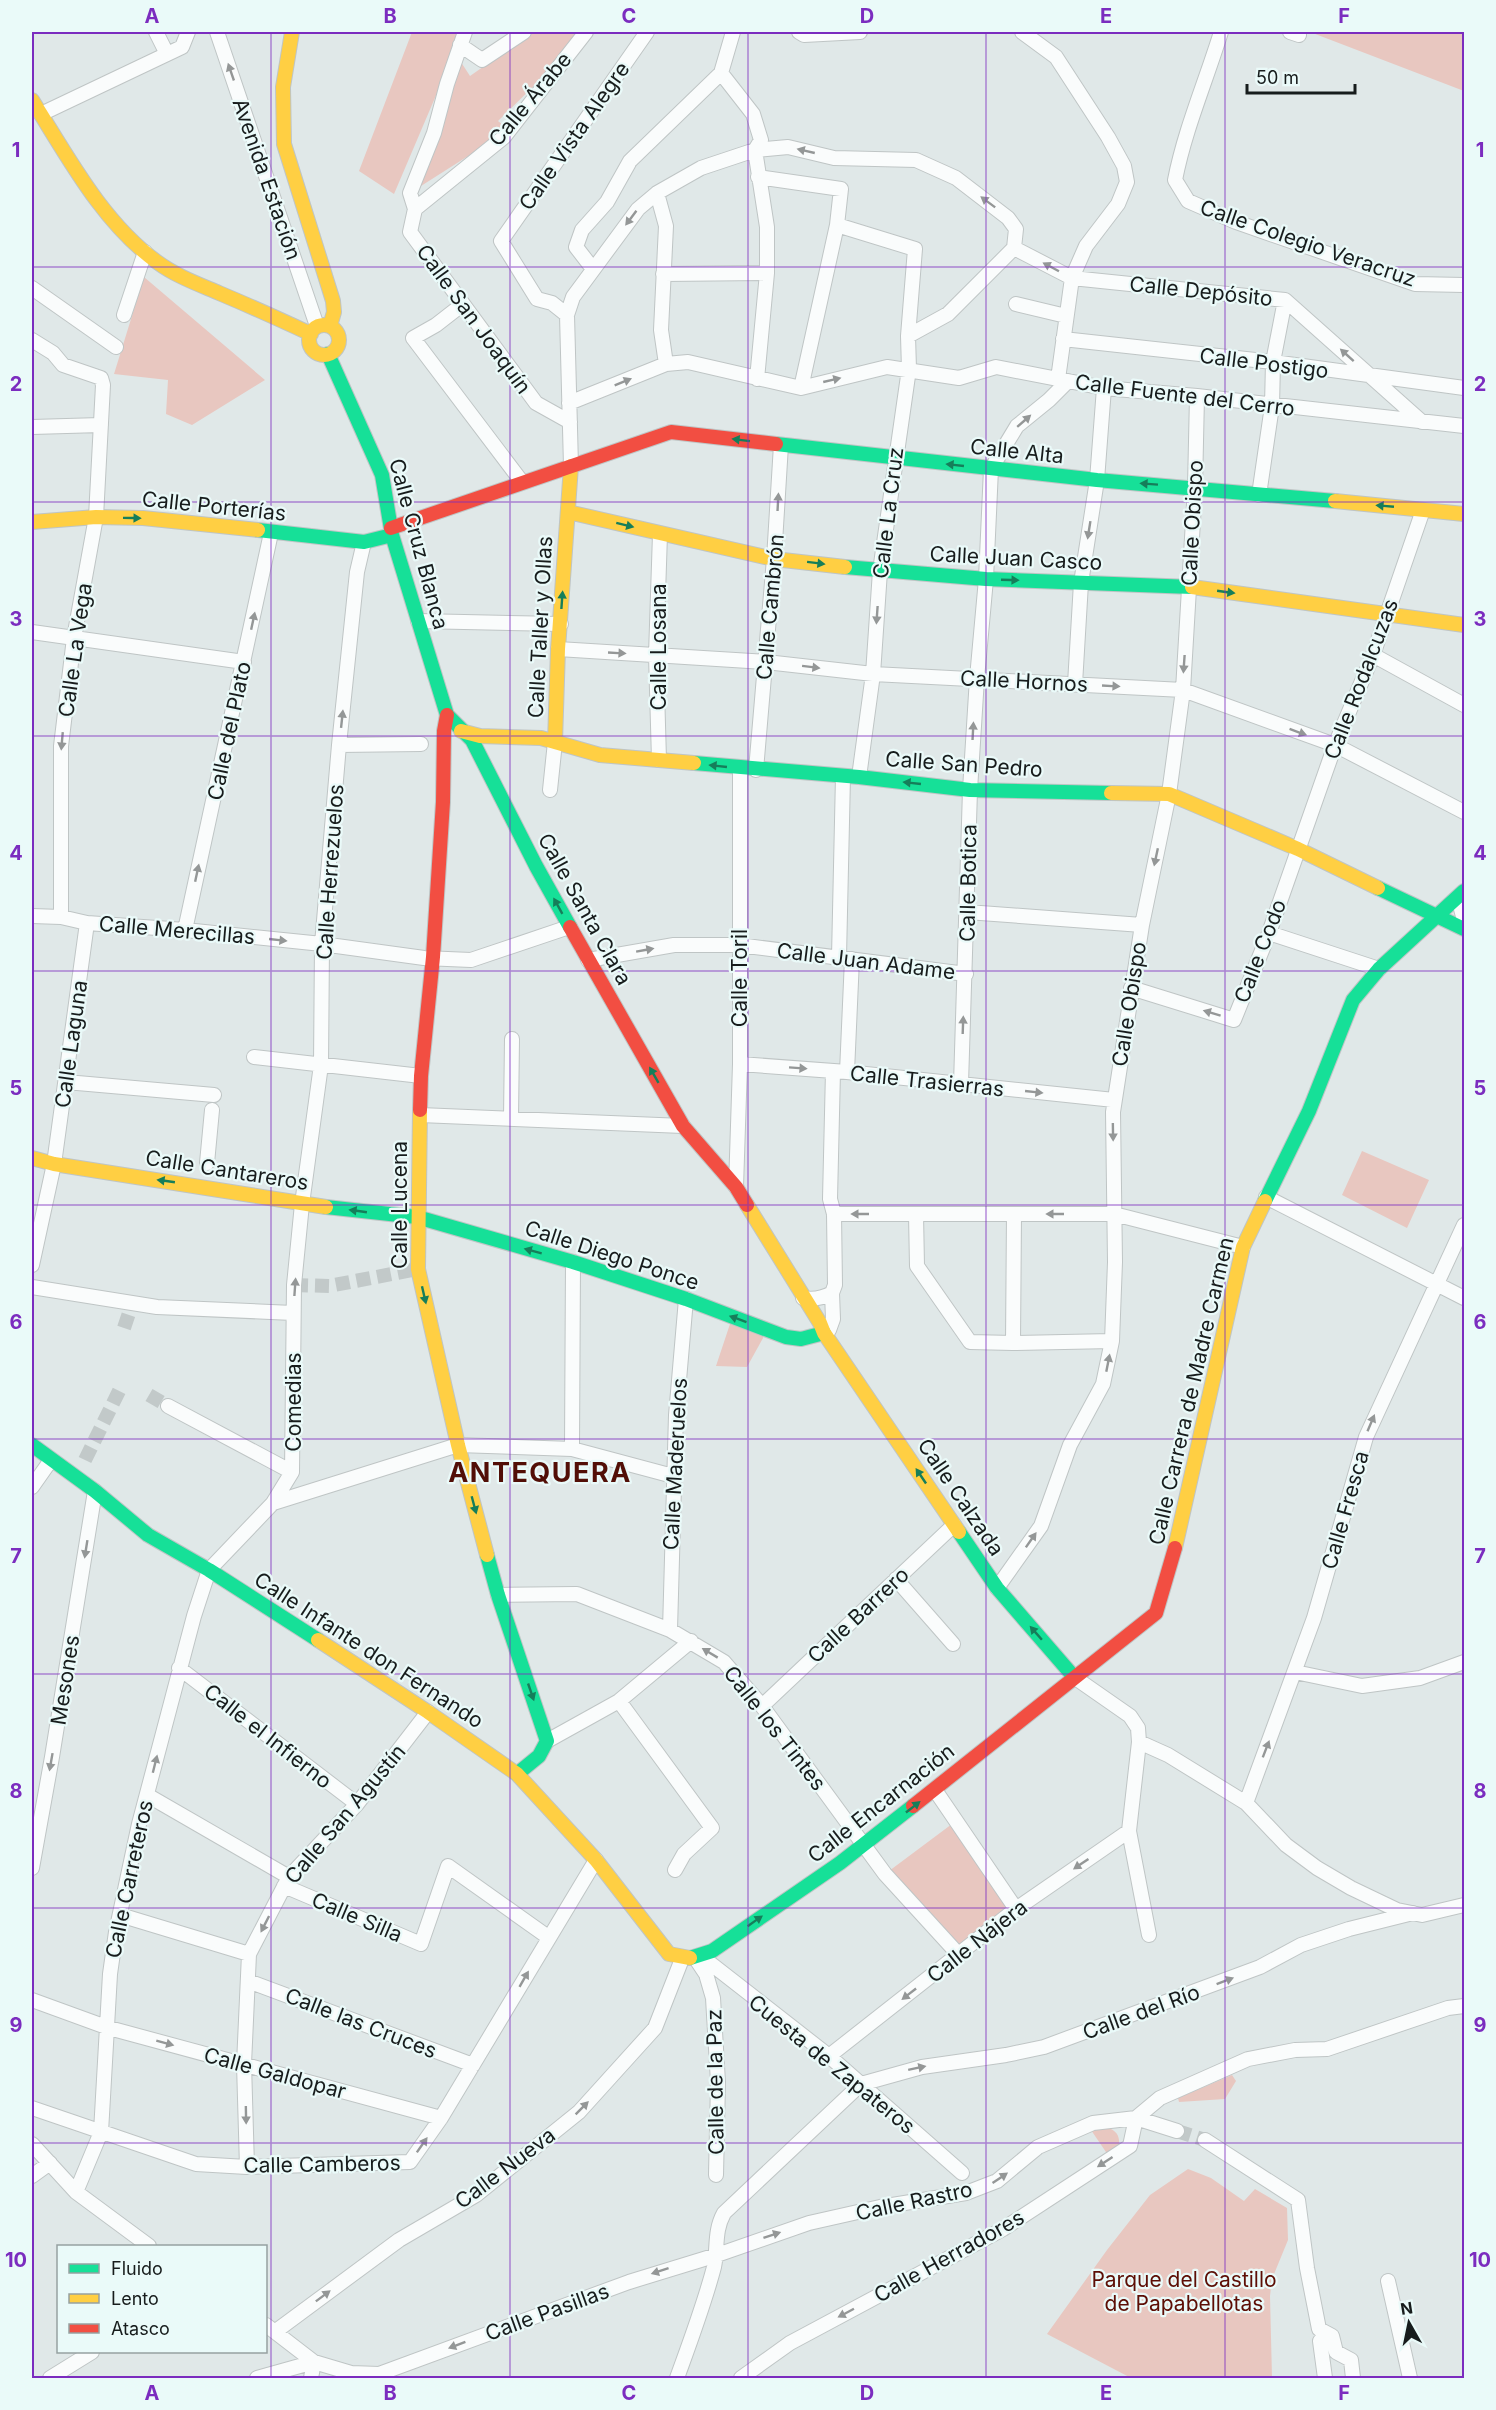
<svg xmlns="http://www.w3.org/2000/svg" width="1496" height="2410" font-family="Inter,sans-serif">
<style>
.green{fill:#e8c7c0}
.lines{fill:none;stroke-linecap:round;stroke-linejoin:round}
.street-tunnel{stroke:#c2c9c9;stroke-width:14;stroke-dasharray:14 7;stroke-linecap:butt}
.street-casing{stroke:#bfc5c5;stroke-width:16}
.fast-casing{stroke:#bfc5c5;stroke-width:16}
.slow-casing{stroke:#bfc5c5;stroke-width:16}
.jam-casing{stroke:#bfc5c5;stroke-width:16}
.street{stroke:#fafcfc;stroke-width:14}
.fast{stroke:#16e098;stroke-width:14}
.slow{stroke:#ffcf43;stroke-width:14}
.jam{stroke:#f24e42;stroke-width:14}
.oneway{fill:#949797}
.oneway2{fill:#167e5a}
.grid{fill:none;stroke:#7b2cbf;stroke-width:1.5;stroke-opacity:0.55}
.labels{text-anchor:middle;dominant-baseline:central;stroke-width:4.5;stroke-linejoin:round;paint-order:stroke}
.street-label{font-size:21px;fill:#171c1c;stroke:#eafaf9}
.park-label{font-size:21px;fill:#5d0e05;stroke:#eafaf9}
.district-label{font-size:27px;font-weight:bold;letter-spacing:1.5px;fill:#520f07;stroke:#eafaf9}
.neatline{fill:none;stroke:#7b2cbf;stroke-width:2}
.grid-label{font-size:20px;text-anchor:middle;font-weight:bold;fill:#7b2cbf}
</style>
<rect width="100%" height="100%" fill="#e0e8e8"/>
<path class="green" d="M412,32H463L394,194L359,171Z
M533,32H589L498,121L509,130L410,193L457,56L470,76Z
M1310,32H1464V91Z
M144,277L265,380L192,425L166,414L168,380L114,374Z
M1362,1151L1429,1180L1407,1228L1342,1195Z
M732,1318L768,1329L747,1367L716,1366Z
M956,1821L1016,1909L959,1955L885,1874Z
M1232,2075L1236,2081L1225,2099L1179,2102L1178,2098Z
M1106,2127C1118,2131 1120,2136 1119,2149L1108,2155L1091,2130Z
M1188,2169L1211,2178L1244,2201L1255,2189L1287,2208L1288,2240L1272,2279L1270,2296L1272,2378H1131L1047,2334L1107,2250L1150,2195Z"/>
<g class="lines">
<path class="street-tunnel" d="M294,1285L329,1286L418,1269
M124,1328L132,1304
M149,1395L168,1406
M85,1460L122,1385
M1177,2131L1205,2140"/>
<defs>
<path id="street" d="M156,32L167,54
M217,32L317,326
M465,32L447,84L434,133L410,193L415,209L410,232L536,403L570,422
M799,32L804,35L860,32
M1022,32L1056,57L1108,137L1124,166L1127,182L1118,204L1086,246L1072,278L1058,379
M1221,32C1206,81 1185,129 1175,180L1188,201L1236,222L1415,284L1464,285
M1290,32L1299,35
M460,45L482,60L524,32
M721,73L753,114L761,140L755,150L767,227V273L757,379
M721,73L733,32
M41,114L182,47L188,32
M758,177L841,189L837,225L801,388
M657,193L666,226L661,330L666,364
M415,209L504,137L586,32
M837,225L915,249L908,336L909,369L880,571L873,674L859,777
M1014,248L1072,278L1285,300L1422,422
M593,269L576,247L582,230L607,202L630,161L721,73
M663,274L767,273
M32,288L116,347
M463,304L436,325L413,338L522,482
M1016,304L1066,316
M124,315L145,252
M567,315L552,303L537,299L501,241L647,32
M908,336L948,314L1014,248
M1063,339L1273,362L1464,388
M32,340L53,353L63,365L101,378L103,385L96,517L74,638L61,746V917
M569,403L666,364L688,362L801,388L887,367L959,378L996,367L1104,388L1197,396L1464,426
M32,427L101,425
M571,466L567,315L573,297L638,209L657,193L701,168L755,150L788,147L834,158L916,160L956,178L1008,218L1016,229L1014,248
M1259,495L1272,406L1273,362L1285,300
M418,621L561,624
M32,632L244,662
M558,649L766,662L873,674L1183,690L1335,745L1464,812
M1373,655L1464,705
M1075,684L1081,583L1097,480L1104,388
M339,745L421,744
M659,760L656,655L660,534
M756,770L774,559L781,445
M550,790L555,742
M1464,897L1461,909L1464,920
M967,912L1142,925
M32,916L61,917L87,923L185,930L322,944L424,958L471,960L569,927
M185,930L271,533
M1269,933L1379,969
M839,957L843,776
M588,960L674,945H739L966,974
M1131,988L1234,1020L1269,933L1335,745L1373,655L1423,510
M254,1057L421,1076
M740,1064L847,1072L1114,1100
M847,1072L852,959
M66,1082L214,1095
M961,1084L970,790L977,678L986,579L991,469L1017,426L1049,400L1068,381
M420,1115L683,1126
M511,1118L512,1039
M207,1163L212,1110
M736,1187L740,1064V768
M1266,1197L1464,1298
M834,1214H1114L1243,1247
M916,1214L917,1266L970,1342L1013,1343
M1014,1214L1013,1343L1112,1341
M32,1265L54,1164L87,923
M32,1287L157,1307L293,1313
M803,1298C814,1300 823,1298 832,1293L835,1285L834,1214L830,1199L833,1071
M824,1333L829,1330L833,1319L832,1293
M168,1406L292,1472
M572,1449L573,1262
M32,1487L51,1460
M273,1503L458,1445L572,1449L673,1476
M896,1579L953,1644
M997,1588L1041,1526L1070,1445L1103,1384L1112,1341L1115,1262L1113,1112L1142,925L1169,794L1183,690L1195,487L1197,396
M498,1595L577,1594L670,1630L724,1662L762,1706L885,1874L959,1955
M670,1630L676,1415L686,1299
M179,1668L357,1804
M1295,1672L1362,1686L1420,1678L1464,1662
M1074,1677L1130,1716L1138,1728L1139,1742L1129,1831L1149,1935
M619,1701L712,1828L684,1854L675,1870
M762,1706L954,1525
M547,1741L619,1701L691,1641
M1139,1742L1168,1755L1246,1803L1286,1845L1317,1868L1351,1888L1397,1910L1422,1915L1464,1905
M935,1790L1016,1909
M147,1795L289,1877
M1246,1803L1314,1618L1366,1437L1464,1225
M32,1868L52,1757L95,1491
M284,1886L421,1944L448,1866L548,1937
M120,1915L249,1954
M701,1956L829,2056L962,2173
M698,1962L706,1974L713,1998L718,2082L716,2175
M248,1981L473,2065
M32,2000L109,2028L441,2118
M829,2056L1016,1909L1129,1831
M32,2108L196,2164L247,2167L410,2162L441,2118L596,1860
M1136,2118L1160,2098L1248,2059L1295,2050L1327,2049L1448,2008L1464,2006
M1205,2140L1298,2200L1307,2268L1319,2329L1332,2336L1336,2352L1351,2360L1353,2378
M32,2144L76,2192L149,2246
M247,2167L244,2064L249,1954L289,1877L357,1804L428,1712
M32,2176L50,2163
M76,2192L101,2132L110,1974L116,1932L139,1824L194,1616L209,1570L273,1503L292,1472L294,1285L302,1204L321,1065L322,944L339,745L357,572L364,542
M1388,2281L1410,2378
M266,2325L314,2362L351,2373L379,2374L383,2378
M276,2331L399,2240L476,2195L579,2112L655,2028L682,1959
M1320,2341L1325,2378
M379,2374L629,2282L717,2255L809,2223L880,2207L966,2193L997,2181L1038,2147L1093,2123L1136,2118L1177,2131
M50,2378L92,2352
M257,2378L314,2362
M311,2378L314,2362
M677,2378C690,2342 704,2305 714,2267C718,2248 714,2231 724,2213L861,2084L922,2067L1006,2055L1044,2047L1260,1967L1301,1945L1349,1929L1413,1913
M741,2378L790,2343L1003,2229L1130,2146L1136,2118"/>
<path id="fast" d="M328,354L382,475L392,535L447,715L472,740L536,866L570,927
M776,444L1097,480L1335,501
M258,530L364,542L392,535
M845,567L986,579L1192,587
M694,763L859,777L970,790L1111,793
M1378,888L1464,929
M1265,1201L1309,1111L1353,1000L1379,969L1464,891
M326,1207L417,1217L573,1262L686,1299L786,1337L801,1339L824,1333
M32,1445L95,1491L148,1535L209,1570L318,1640
M959,1532L997,1588L1074,1677
M487,1555L498,1595L547,1741L539,1756L517,1774
M690,1958L712,1951L840,1863L913,1806"/>
<path id="slow" d="M292,32L283,87L284,144L333,301L334,312L330,326
M32,100C68,157 102,222 157,262C176,276 198,284 219,293C250,306 281,320 311,334
M309 340a15 15 0 1 1 30 0a15 15 0 1 1-30 0Z
M1335,501L1464,514
M568,512L774,559L845,567
M32,522L96,517L143,518L258,530
M1192,587L1464,625
M461,731L480,736L541,738L600,755L694,763
M555,742L558,649L571,466
M1111,793L1169,794L1298,849L1378,888
M420,1110L418,1269L458,1445L487,1555
M32,1158L54,1164L326,1207
M747,1205L820,1323L824,1333L959,1532
M1175,1548L1243,1247L1265,1201
M318,1640L428,1712L517,1774L596,1860L669,1954L690,1958"/>
<path id="jam" d="M391,528L671,432L776,444
M570,927L683,1126L736,1187L747,1205
M420,1110L421,1076L433,957L443,802L444,731L447,715
M913,1806L1156,1613L1175,1548"/>
</defs>
<use href="#street" class="street-casing"/>
<use href="#fast" class="fast-casing"/>
<use href="#slow" class="slow-casing"/>
<use href="#jam" class="jam-casing"/>
<use href="#street" class="street"/>
<use href="#fast" class="fast"/>
<use href="#slow" class="slow"/>
<use href="#jam" class="jam"/>
</g>
<defs><path id="oneway-solid" d="M-6-.8H1V-3.2L6.5 0L1 3.2V.8H-6Z" transform="scale(1.5)"/></defs>
<g class="oneway">
<use href="#oneway-solid" transform="translate(231 72) rotate(-109)"/>
<use href="#oneway-solid" transform="translate(806 151) rotate(-167)"/>
<use href="#oneway-solid" transform="translate(988 202) rotate(-143)"/>
<use href="#oneway-solid" transform="translate(631 218) rotate(127)"/>
<use href="#oneway-solid" transform="translate(1051 267) rotate(-152)"/>
<use href="#oneway-solid" transform="translate(1347 355) rotate(-138)"/>
<use href="#oneway-solid" transform="translate(832 380) rotate(-13)"/>
<use href="#oneway-solid" transform="translate(623 382) rotate(-22)"/>
<use href="#oneway-solid" transform="translate(1024 421) rotate(-41)"/>
<use href="#oneway-solid" transform="translate(778 502) rotate(-87)"/>
<use href="#oneway-solid" transform="translate(1089 530) rotate(99)"/>
<use href="#oneway-solid" transform="translate(877 615) rotate(94)"/>
<use href="#oneway-solid" transform="translate(253 621) rotate(-78)"/>
<use href="#oneway-solid" transform="translate(617 653) rotate(3)"/>
<use href="#oneway-solid" transform="translate(1184 664) rotate(94)"/>
<use href="#oneway-solid" transform="translate(811 667) rotate(7)"/>
<use href="#oneway-solid" transform="translate(1111 686) rotate(3)"/>
<use href="#oneway-solid" transform="translate(342 719) rotate(-84)"/>
<use href="#oneway-solid" transform="translate(973 731) rotate(-87)"/>
<use href="#oneway-solid" transform="translate(1298 732) rotate(20)"/>
<use href="#oneway-solid" transform="translate(62 741) rotate(95)"/>
<use href="#oneway-solid" transform="translate(1156 857) rotate(102)"/>
<use href="#oneway-solid" transform="translate(197 873) rotate(-78)"/>
<use href="#oneway-solid" transform="translate(278 940) rotate(6)"/>
<use href="#oneway-solid" transform="translate(645 950) rotate(-10)"/>
<use href="#oneway-solid" transform="translate(1212 1013) rotate(-163)"/>
<use href="#oneway-solid" transform="translate(963 1025) rotate(-88)"/>
<use href="#oneway-solid" transform="translate(798 1068) rotate(4)"/>
<use href="#oneway-solid" transform="translate(1034 1092) rotate(6)"/>
<use href="#oneway-solid" transform="translate(1113 1132) rotate(89)"/>
<use href="#oneway-solid" transform="translate(860 1214) rotate(-180)"/>
<use href="#oneway-solid" transform="translate(1055 1214) rotate(180)"/>
<use href="#oneway-solid" transform="translate(295 1287) rotate(-86)"/>
<use href="#oneway-solid" transform="translate(1108 1363) rotate(-79)"/>
<use href="#oneway-solid" transform="translate(1371 1423) rotate(-67)"/>
<use href="#oneway-solid" transform="translate(1031 1540) rotate(-55)"/>
<use href="#oneway-solid" transform="translate(86 1549) rotate(99)"/>
<use href="#oneway-solid" transform="translate(710 1653) rotate(-149)"/>
<use href="#oneway-solid" transform="translate(1266 1749) rotate(-69)"/>
<use href="#oneway-solid" transform="translate(51 1762) rotate(100)"/>
<use href="#oneway-solid" transform="translate(155 1764) rotate(-76)"/>
<use href="#oneway-solid" transform="translate(1081 1864) rotate(146)"/>
<use href="#oneway-solid" transform="translate(265 1924) rotate(117)"/>
<use href="#oneway-solid" transform="translate(524 1979) rotate(-60)"/>
<use href="#oneway-solid" transform="translate(1225 1981) rotate(-21)"/>
<use href="#oneway-solid" transform="translate(909 1994) rotate(142)"/>
<use href="#oneway-solid" transform="translate(165 2043) rotate(15)"/>
<use href="#oneway-solid" transform="translate(917 2068) rotate(-12)"/>
<use href="#oneway-solid" transform="translate(582 2108) rotate(-45)"/>
<use href="#oneway-solid" transform="translate(246 2115) rotate(89)"/>
<use href="#oneway-solid" transform="translate(422 2145) rotate(-55)"/>
<use href="#oneway-solid" transform="translate(1105 2162) rotate(147)"/>
<use href="#oneway-solid" transform="translate(1000 2178) rotate(-34)"/>
<use href="#oneway-solid" transform="translate(772 2235) rotate(-18)"/>
<use href="#oneway-solid" transform="translate(660 2271) rotate(162)"/>
<use href="#oneway-solid" transform="translate(323 2296) rotate(-37)"/>
<use href="#oneway-solid" transform="translate(846 2313) rotate(152)"/>
<use href="#oneway-solid" transform="translate(457 2345) rotate(159)"/>
</g>
<g class="oneway2">
<use href="#oneway-solid" transform="translate(741 440) rotate(-173)"/>
<use href="#oneway-solid" transform="translate(955 465) rotate(-174)"/>
<use href="#oneway-solid" transform="translate(1149 484) rotate(-176)"/>
<use href="#oneway-solid" transform="translate(1385 506) rotate(-175)"/>
<use href="#oneway-solid" transform="translate(132 518) rotate(1)"/>
<use href="#oneway-solid" transform="translate(625 525) rotate(14)"/>
<use href="#oneway-solid" transform="translate(816 563) rotate(7)"/>
<use href="#oneway-solid" transform="translate(1010 580) rotate(2)"/>
<use href="#oneway-solid" transform="translate(1226 592) rotate(8)"/>
<use href="#oneway-solid" transform="translate(562 600) rotate(-86)"/>
<use href="#oneway-solid" transform="translate(718 766) rotate(-174)"/>
<use href="#oneway-solid" transform="translate(912 783) rotate(-174)"/>
<use href="#oneway-solid" transform="translate(558 906) rotate(-119)"/>
<use href="#oneway-solid" transform="translate(654 1075) rotate(-120)"/>
<use href="#oneway-solid" transform="translate(166 1181) rotate(-172)"/>
<use href="#oneway-solid" transform="translate(358 1211) rotate(-172)"/>
<use href="#oneway-solid" transform="translate(533 1251) rotate(-165)"/>
<use href="#oneway-solid" transform="translate(424 1295) rotate(77)"/>
<use href="#oneway-solid" transform="translate(738 1319) rotate(-160)"/>
<use href="#oneway-solid" transform="translate(921 1476) rotate(-124)"/>
<use href="#oneway-solid" transform="translate(474 1505) rotate(75)"/>
<use href="#oneway-solid" transform="translate(1036 1633) rotate(-131)"/>
<use href="#oneway-solid" transform="translate(531 1692) rotate(71)"/>
<use href="#oneway-solid" transform="translate(913 1807) rotate(-38)"/>
<use href="#oneway-solid" transform="translate(755 1921) rotate(-35)"/>
</g>
<path class="grid" d="M271,32V2378M510,32V2378M748,32V2378M986,32V2378M1225,32V2378M32,267H1464M32,502H1464M32,736H1464M32,971H1464M32,1205H1464M32,1439H1464M32,1674H1464M32,1908H1464M32,2143H1464"/>
<g class="labels">
<g class="street-label">
<text transform="translate(530 99) rotate(-50)">Calle Árabe</text>
<text transform="translate(574 136) rotate(-55)">Calle Vista Alegre</text>
<text transform="translate(267 179) rotate(71)">Avenida Estación</text>
<text transform="translate(1308 243) rotate(19)">Calle Colegio Veracruz</text>
<text transform="translate(1201 291) rotate(6)">Calle Depósito</text>
<text transform="translate(474 319) rotate(54)">Calle San Joaquín</text>
<text transform="translate(1264 363) rotate(7)">Calle Postigo</text>
<text transform="translate(1185 395) rotate(7)">Calle Fuente del Cerro</text>
<text transform="translate(1017 451) rotate(6)">Calle Alta</text>
<text transform="translate(214 506) rotate(6)">Calle Porterías</text>
<text transform="translate(888 513) rotate(-83)">Calle La Cruz</text>
<text transform="translate(1192 523) rotate(-87)">Calle Obispo</text>
<text transform="translate(419 544) rotate(75)">Calle Cruz Blanca</text>
<text transform="translate(1016 558) rotate(3)">Calle Juan Casco</text>
<text transform="translate(770 607) rotate(-85)">Calle Cambrón</text>
<text transform="translate(540 627) rotate(-87)">Calle Taller y Ollas</text>
<text transform="translate(658 647) rotate(-90)">Calle Losana</text>
<text transform="translate(75 650) rotate(-82)">Calle La Vega</text>
<text transform="translate(1361 679) rotate(-69)">Calle Rodalcuzas</text>
<text transform="translate(1024 681) rotate(3)">Calle Hornos</text>
<text transform="translate(229 731) rotate(-78)">Calle del Plato</text>
<text transform="translate(964 764) rotate(4)">Calle San Pedro</text>
<text transform="translate(330 872) rotate(-86)">Calle Herrezuelos</text>
<text transform="translate(968 883) rotate(-89)">Calle Botica</text>
<text transform="translate(585 909) rotate(61)">Calle Santa Clara</text>
<text transform="translate(177 930) rotate(5)">Calle Merecillas</text>
<text transform="translate(1260 951) rotate(-69)">Calle Codo</text>
<text transform="translate(866 961) rotate(7)">Calle Juan Adame</text>
<text transform="translate(739 978) rotate(-90)">Calle Toril</text>
<text transform="translate(1129 1004) rotate(-81)">Calle Obispo</text>
<text transform="translate(71 1044) rotate(-82)">Calle Laguna</text>
<text transform="translate(927 1081) rotate(6)">Calle Trasierras</text>
<text transform="translate(227 1170) rotate(9)">Calle Cantareros</text>
<text transform="translate(399 1205) rotate(-90)">Calle Lucena</text>
<text transform="translate(612 1255) rotate(18)">Calle Diego Ponce</text>
<text transform="translate(1191 1391) rotate(-77)">Calle Carrera de Madre Carmen</text>
<text transform="translate(293 1402) rotate(-90)">Comedias</text>
<text transform="translate(675 1464) rotate(-87)">Calle Maderuelos</text>
<text transform="translate(961 1497) rotate(56)">Calle Calzada</text>
<text transform="translate(1345 1510) rotate(-74)">Calle Fresca</text>
<text transform="translate(858 1615) rotate(-43)">Calle Barrero</text>
<text transform="translate(369 1650) rotate(33)">Calle Infante don Fernando</text>
<text transform="translate(65 1680) rotate(-81)">Mesones</text>
<text transform="translate(775 1728) rotate(52)">Calle los Tintes</text>
<text transform="translate(268 1736) rotate(38)">Calle el Infierno</text>
<text transform="translate(881 1803) rotate(-38)">Calle Encarnación</text>
<text transform="translate(345 1814) rotate(-50)">Calle San Agustín</text>
<text transform="translate(129 1879) rotate(-78)">Calle Carreteros</text>
<text transform="translate(357 1917) rotate(23)">Calle Silla</text>
<text transform="translate(977 1941) rotate(-38)">Calle Nájera</text>
<text transform="translate(1141 2012) rotate(-20)">Calle del Río</text>
<text transform="translate(361 2023) rotate(21)">Calle las Cruces</text>
<text transform="translate(832 2064) rotate(39)">Cuesta de Zapateros</text>
<text transform="translate(275 2073) rotate(15)">Calle Galdopar</text>
<text transform="translate(715 2082) rotate(-91)">Calle de la Paz</text>
<text transform="translate(322 2164) rotate(-1)">Calle Camberos</text>
<text transform="translate(505 2168) rotate(-37)">Calle Nueva</text>
<text transform="translate(914 2201) rotate(-12)">Calle Rastro</text>
<text transform="translate(949 2256) rotate(-29)">Calle Herradores</text>
<text transform="translate(547 2312) rotate(-20)">Calle Pasillas</text>
</g>
<g class="park-label">
<text x="1184" y="2279">Parque del Castillo<tspan x="1184" dy="24">de Papabellotas</tspan></text>
</g>
<g class="district-label">
<text x="540" y="1472">ANTEQUERA</text>
</g>
</g>
<rect width="1496" height="2410" fill="none" stroke="#eafaf9" stroke-width="66"/>
<rect x="57" y="2245" width="210" height="108" fill="#eafaf9" stroke="#96a1a1" stroke-width="1.5"/>
<rect x="69" y="2264" width="30" height="9" fill="#16e098" stroke="#96a1a1" stroke-width="1.5"/>
<text x="111" y="2275" font-size="18" fill="#171c1c">Fluido</text>
<rect x="69" y="2294" width="30" height="9" fill="#ffcf43" stroke="#96a1a1" stroke-width="1.5"/>
<text x="111" y="2305" font-size="18" fill="#171c1c">Lento</text>
<rect x="69" y="2324" width="30" height="9" fill="#f24e42" stroke="#96a1a1" stroke-width="1.5"/>
<text x="111" y="2335" font-size="18" fill="#171c1c">Atasco</text>
<g transform="translate(1409 2323) rotate(351)" stroke="#eafaf9" stroke-width="4.5" paint-order="stroke">
<path d="M0-4.5L10 22L0 15L-10 22Z" fill="#171c1c"/>
<text y="-9" font-size="16" font-weight="bold" text-anchor="middle" fill="#171c1c">N</text>
</g>
<path d="M1247 84v9h108v-9" fill="none" stroke="#171c1c" stroke-width="3"/>
<text x="1256" y="84" font-size="18" fill="#171c1c" stroke="#eafaf9" stroke-width="4.5" paint-order="stroke">50 m</text>
<rect x="33" y="33" width="1430" height="2344" class="neatline"/>
<g class="grid-label">
<text x="152" y="23">A</text>
<text x="390" y="23">B</text>
<text x="629" y="23">C</text>
<text x="867" y="23">D</text>
<text x="1106" y="23">E</text>
<text x="1344" y="23">F</text>
<text x="16" y="157">1</text>
<text x="1480" y="157">1</text>
<text x="16" y="391">2</text>
<text x="1480" y="391">2</text>
<text x="16" y="626">3</text>
<text x="1480" y="626">3</text>
<text x="16" y="860">4</text>
<text x="1480" y="860">4</text>
<text x="16" y="1095">5</text>
<text x="1480" y="1095">5</text>
<text x="16" y="1329">6</text>
<text x="1480" y="1329">6</text>
<text x="16" y="1563">7</text>
<text x="1480" y="1563">7</text>
<text x="16" y="1798">8</text>
<text x="1480" y="1798">8</text>
<text x="16" y="2032">9</text>
<text x="1480" y="2032">9</text>
<text x="16" y="2267">10</text>
<text x="1480" y="2267">10</text>
<text x="152" y="2400">A</text>
<text x="390" y="2400">B</text>
<text x="629" y="2400">C</text>
<text x="867" y="2400">D</text>
<text x="1106" y="2400">E</text>
<text x="1344" y="2400">F</text>
</g>
</svg>
